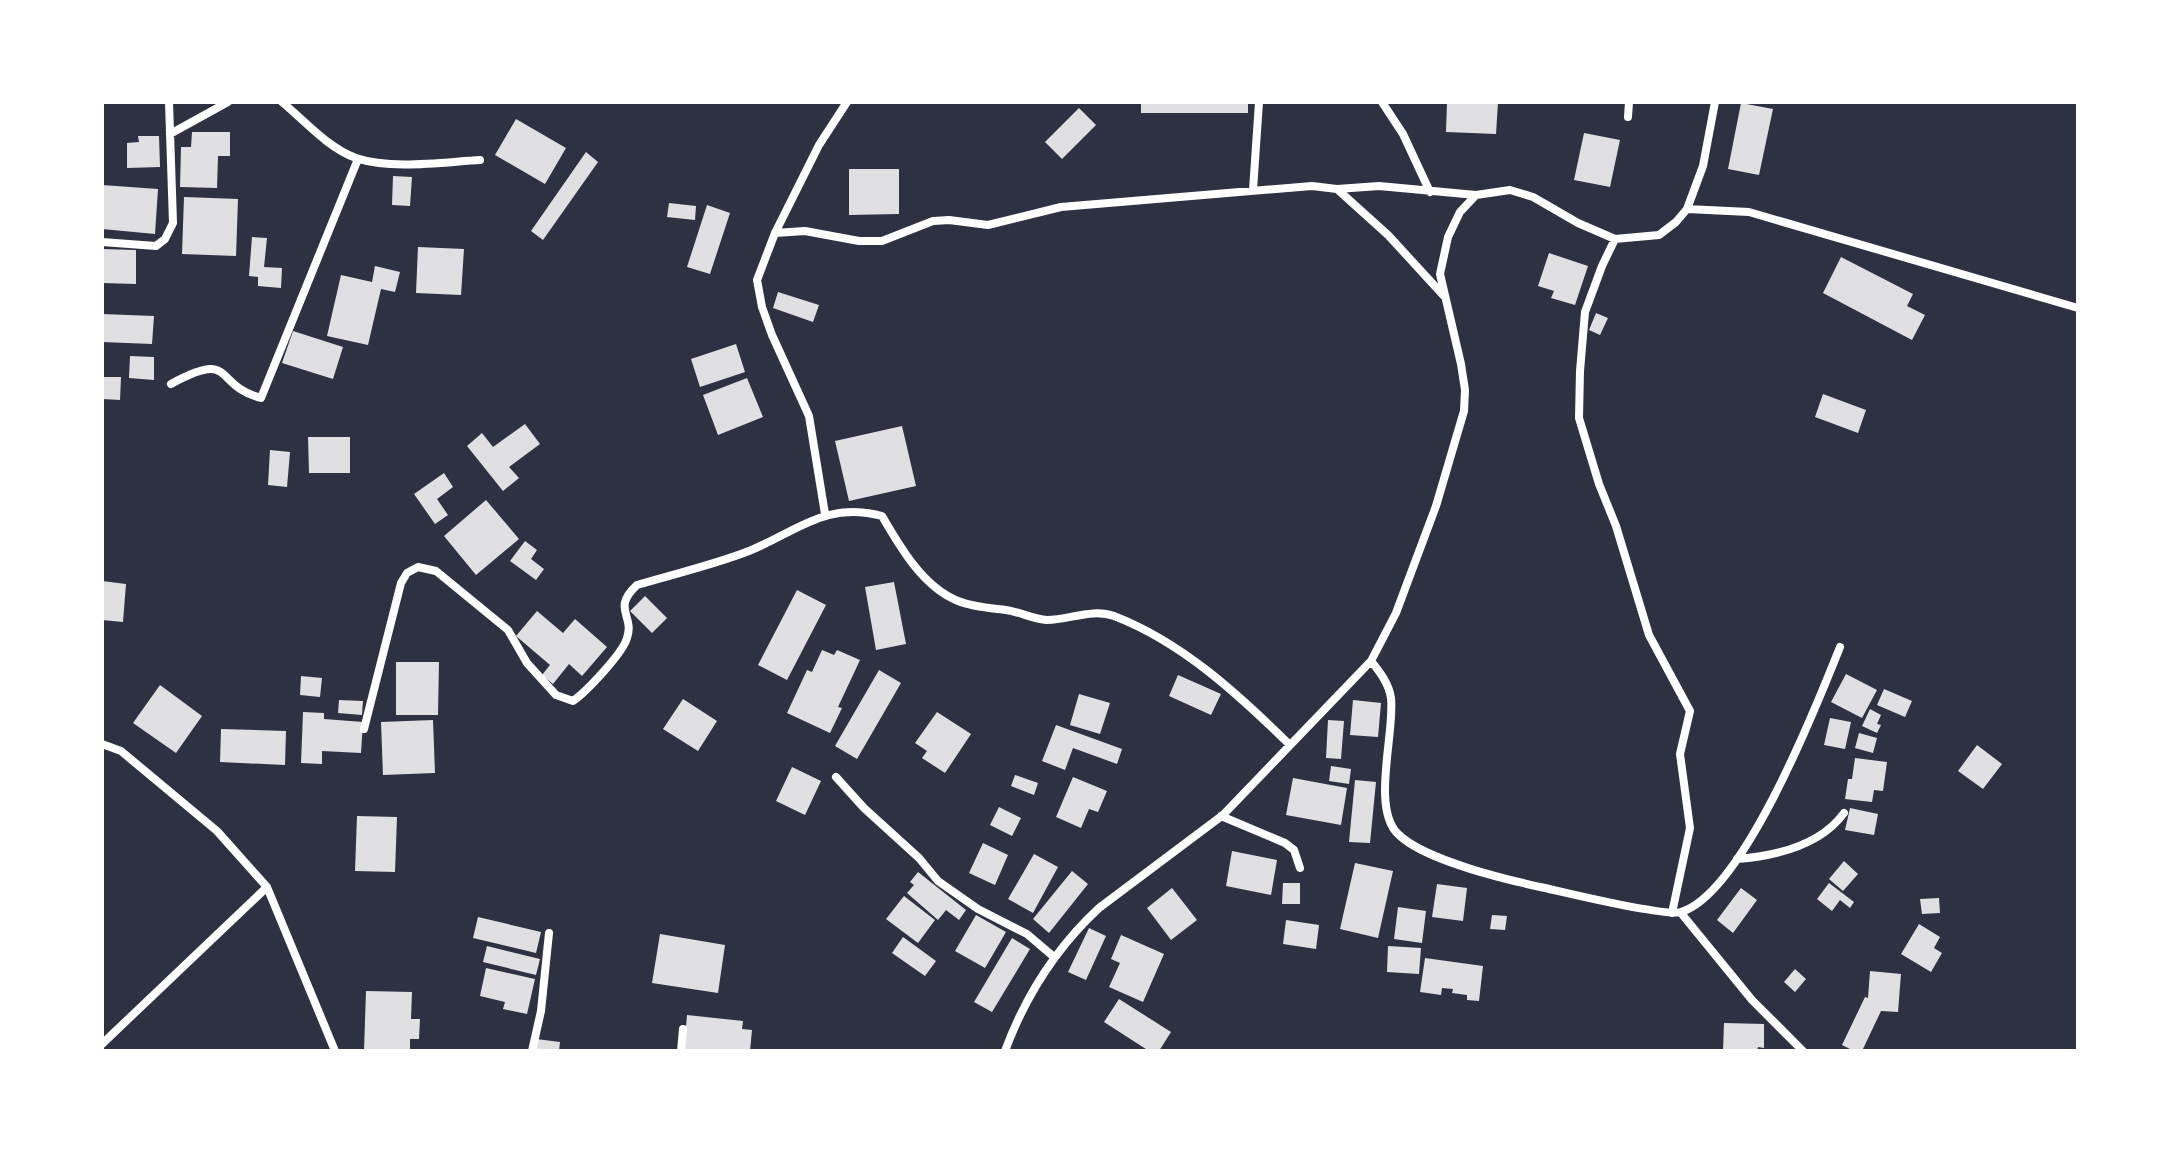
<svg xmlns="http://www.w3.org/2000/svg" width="2180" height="1153" font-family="'Fira Sans',sans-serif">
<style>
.building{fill:#e0e0e3}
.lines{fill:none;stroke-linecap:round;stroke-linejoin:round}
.minor{stroke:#fff;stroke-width:8}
</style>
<rect width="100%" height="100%" fill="#2d3142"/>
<path class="building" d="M1141,102H1248V113H1141Z
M1447,102H1498L1496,134L1446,132Z
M1741,103L1773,109L1759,175L1728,169Z
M1079,108L1096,125L1062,159L1045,142Z
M516,119L566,148L545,184L495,155Z
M192,132H230V156H218L217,188L180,187L181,147H191Z
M1584,133L1620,140L1610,187L1574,180Z
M138,136H159L160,167L127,168V143L139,142Z
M586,152L598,162L543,240L531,231Z
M849,169H899V214L849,215Z
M393,176L412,177L410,206L392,205Z
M102,185L158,189L155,234L102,229Z
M184,197L238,199L236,256L182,254Z
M669,203L696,206L695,220L667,217Z
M707,205L730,213L710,274L687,267Z
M252,237L267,238L264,267L282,268L281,288L258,286V277L249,276Z
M418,247L464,249L461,295L416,293Z
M102,249L136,250V284L102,283Z
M1549,253L1588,266L1575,305L1551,298L1554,291L1538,286Z
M1841,257L1913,294L1907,306L1925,315L1912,340L1823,293Z
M375,266L400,272L395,292L381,289L368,345L327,336L341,275L372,282Z
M778,292L819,305L813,322L773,308Z
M1596,313L1608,318L1600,335L1589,330Z
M102,314L154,316L152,344L102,342Z
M293,331L343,347L333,379L282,363Z
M736,344L745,372L700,387L691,359Z
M130,356L154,357V380L129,378Z
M102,377H121L120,400L102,399Z
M747,378L763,417L718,435L703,395Z
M1823,394L1866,410L1858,433L1815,417Z
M525,424L540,444L509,467L519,478L503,491L467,446L482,433L493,447Z
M902,426L916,486L849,501L835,441Z
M308,437H350V473H309Z
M270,450L290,452L287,487L268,485Z
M444,473L453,487L437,499L448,515L435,524L414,494Z
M486,500L519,539L476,575L444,536Z
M525,541L537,550L531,559L544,569L536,580L510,561Z
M102,581L126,584L123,622L102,620Z
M894,582L906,644L876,650L865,587Z
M797,590L826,605L787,680L758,665Z
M645,596L667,618L652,633L630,611Z
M537,611L563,633L575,619L607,647L582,676L569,664L553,684L542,675L550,665L516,636Z
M822,650L834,655L837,650L860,660L838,707L842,708L830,733L787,713L807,670L812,672Z
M396,662H439L438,715H396Z
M879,670L901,683L857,759L835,746Z
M1846,674L1877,690L1862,718L1831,702Z
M1178,675L1221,694L1211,715L1169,696Z
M301,676L322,678L320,697L300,695Z
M160,685L202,716L176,753L133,723Z
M1884,689L1912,701L1905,717L1877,705Z
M1079,694L1110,703L1100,734L1070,725Z
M683,699L717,721L698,751L663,729Z
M339,700L363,701L362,715L338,713Z
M1353,700L1381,703L1378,737L1350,735Z
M1870,709L1881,715L1877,724L1881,725L1877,733L1862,726Z
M303,712L324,713V719L363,722L361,753L322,751V764L301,763Z
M937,712L971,734L945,773L922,758L927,751L915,743Z
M1830,718L1851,722L1845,749L1824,745Z
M433,720L435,773L383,775L381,722Z
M1328,720L1344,721L1341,759L1326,758Z
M1056,725L1122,749L1117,764L1073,748L1065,770L1042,761Z
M221,729L286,731L285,765L220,762Z
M1859,733L1877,738L1873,753L1855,748Z
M1977,745L2002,764L1983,789L1958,771Z
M1855,758L1887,762L1883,791L1874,790L1872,802L1845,799L1848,779H1852Z
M1331,766L1351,769L1349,784L1329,781Z
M792,767L821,781L805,815L776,801Z
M1015,775L1038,783L1034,795L1011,786Z
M1073,777L1107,791L1098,812L1089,809L1081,828L1056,817Z
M1293,778L1347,788L1341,825L1286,815Z
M1355,780L1376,782L1370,843L1349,842Z
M999,807L1021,818L1012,836L990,825Z
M1850,808L1878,814L1874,835L1845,830Z
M357,816L397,817L395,872L355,871Z
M983,843L1008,855L995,885L969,873Z
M1232,851L1277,860L1271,895L1226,886Z
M1034,854L1058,867L1033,913L1008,899Z
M1844,861L1858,874L1843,891L1829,879Z
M1355,863L1393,871L1378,938L1340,929Z
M1072,871L1088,884L1049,933L1033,919Z
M918,872L966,910L959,920L946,910L938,920L907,893L914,885L910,882Z
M1283,883H1300V904H1282Z
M1829,883L1854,902L1850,908L1840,900L1832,911L1817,899Z
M1437,884L1467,888L1463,921L1432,917Z
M1172,888L1197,920L1171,940L1147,908Z
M1741,888L1757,900L1733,933L1717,920Z
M904,896L935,920L918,943L886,919Z
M1939,898L1940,913L1922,914L1920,899Z
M1398,907L1426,911L1422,943L1394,939Z
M976,915L1006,932L985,968L955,951Z
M1492,915L1507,916L1505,930L1490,929Z
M478,917L541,932L536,953L473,938Z
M1286,920L1319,925L1316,949L1283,944Z
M1919,924L1940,937L1934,948L1942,953L1931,972L1901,954Z
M1089,928L1106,936L1086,980L1068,972Z
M660,934L725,945L718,993L652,983Z
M1121,935L1164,954L1143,1002L1109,987L1120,963L1111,959Z
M903,937L936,961L925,976L892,953Z
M1012,938L1030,949L992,1012L974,1002Z
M487,946L540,959L536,975L483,962Z
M1388,946L1421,948L1419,974L1387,972Z
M1425,958L1483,966L1479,1001L1467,1000V995L1452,993L1453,989L1442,988L1441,995L1420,992Z
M486,968L535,979L527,1014L503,1009L505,1002L480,996Z
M1795,969L1806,979L1795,992L1784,982Z
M1870,971L1901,974L1898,1012L1881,1011L1862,1051H1854L1842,1045L1865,997L1868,998Z
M366,991L412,992L411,1019H420L419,1039H410V1051H364Z
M1119,999L1171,1032L1159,1051H1149L1104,1022Z
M687,1015L743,1021L742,1029L752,1030L750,1051H684Z
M1724,1023L1764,1024V1048L1758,1047L1757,1051H1723Z
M536,1039L560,1042L559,1051H535Z"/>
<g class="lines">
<path class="minor" d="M282,102C305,121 328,148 356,158C391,170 444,162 480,160
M1382,102L1403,134L1430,192
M1628,117L1629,102
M170,134L228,102
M1337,189L1379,186L1476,195
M1253,190L1259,102
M1687,209L1749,212L2078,308
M775,233L805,231L859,241H882L933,221L949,220L988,225L1061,207L1312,186L1337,189L1388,235L1444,296
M1615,239L1602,266L1585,312L1580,371L1579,418L1599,484L1616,526L1649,635L1690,711L1680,754L1690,828L1672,913
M102,242L156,246L165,239L173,223L169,102
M171,384C236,349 212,385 261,398L358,159
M825,514L809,416L772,335L762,307L757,280L775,233L819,145L847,102
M1371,661C1380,672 1389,684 1391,698C1395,733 1371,808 1398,834C1424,860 1508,880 1545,888C1567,893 1666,917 1681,912C1743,893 1816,707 1840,647
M364,729L401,583L407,573L418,567L436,571L508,630L527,663L556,695L573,701C586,692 623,653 627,638C635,615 611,609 637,585C674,574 713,565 749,551C798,531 825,501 882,516C900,547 923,587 958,601C973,607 990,608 1006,610C1020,612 1033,619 1047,620C1069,620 1092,608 1114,616C1182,642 1239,695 1290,745
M102,744L121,751L217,831L267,887L335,1051
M836,777L864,808L919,858L938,881L978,909L1027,934L1054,957
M1221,816L1285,843L1294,850L1300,868
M1737,859C1775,856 1820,846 1844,813
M1681,913L1752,1000L1803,1051
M102,1044L267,887
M532,1051L541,1011L549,933
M681,1051L683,1029
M1005,1051C1025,997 1057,947 1099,908L1223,815L1371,661L1396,613L1436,506L1464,411L1465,390L1461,364L1440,274L1448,237L1460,212L1476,195L1510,190L1533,197L1578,223L1615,239L1659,235L1676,222L1687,209L1703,166L1715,102"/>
</g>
<rect width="2180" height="1153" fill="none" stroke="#ffffff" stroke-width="208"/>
</svg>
